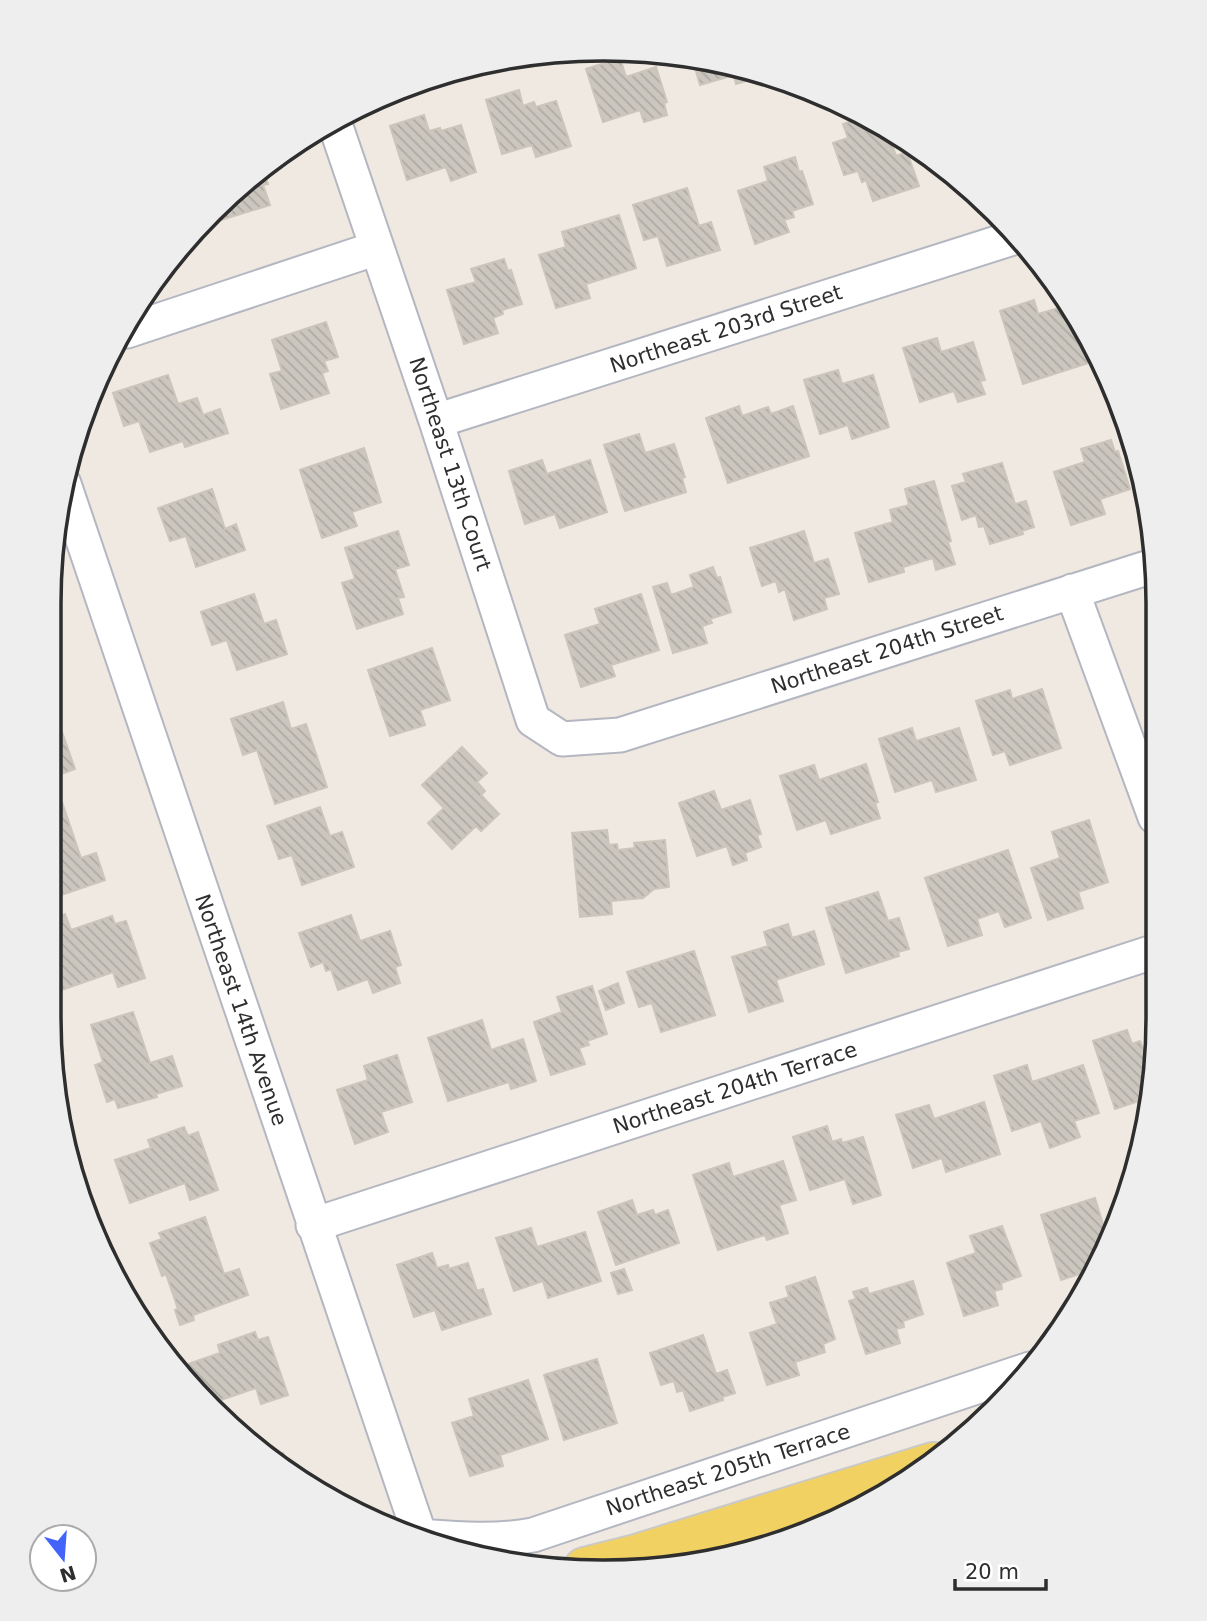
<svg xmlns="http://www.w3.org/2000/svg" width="1207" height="1621" font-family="'DejaVu Sans',sans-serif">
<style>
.building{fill:url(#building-back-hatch);stroke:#cbc5ba;stroke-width:2}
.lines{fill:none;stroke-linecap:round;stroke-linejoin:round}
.street-casing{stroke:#b4b7c1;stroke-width:37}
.primary-casing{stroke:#c9c9c9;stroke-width:42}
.street{stroke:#fff;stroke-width:33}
.primary{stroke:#f2d163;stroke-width:38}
.labels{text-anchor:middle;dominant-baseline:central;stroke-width:5;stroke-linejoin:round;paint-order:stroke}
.street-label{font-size:21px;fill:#2e2e2e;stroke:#fff}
.rim{fill:none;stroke:#2e2e2e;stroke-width:3.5}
</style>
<defs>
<pattern id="building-back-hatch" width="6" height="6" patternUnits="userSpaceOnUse" patternTransform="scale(1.75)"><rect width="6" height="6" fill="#cbc7bf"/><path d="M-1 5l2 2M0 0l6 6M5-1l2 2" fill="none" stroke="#afaba4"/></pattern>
</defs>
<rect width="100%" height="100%" fill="#efe9e1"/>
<path class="building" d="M692,57L767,75L736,84L734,75L700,85Z
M620,58L626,77L656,67L667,102L664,103L667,115L644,122L640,110L603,122L586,69Z
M519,90L523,106L534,102L536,107L556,101L571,146L536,157L532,145L502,154L486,100Z
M424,115L429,131L440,128L441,131L461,125L476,172L451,181L446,167L407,180L390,126Z
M865,116L886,127L896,156L907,152L919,186L873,201L866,180L862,182L858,171L844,175L833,143L848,138L843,124Z
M795,157L799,172L802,171L813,204L792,211L794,217L784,220L789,232L755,244L738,191L768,181L764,167Z
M274,158L278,169L264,173L268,184L263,185L270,205L221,220L219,213L266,163Z
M687,188L699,226L711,222L720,250L667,266L658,236L644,240L633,205Z
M619,215L636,268L586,284L590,298L556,308L539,255L566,247L562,232Z
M504,259L508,271L511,270L522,304L502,310L503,314L493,318L498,333L464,344L447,290L476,282L471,269Z
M1034,300L1038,314L1066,306L1098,360L1023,384L1000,311Z
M326,322L338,357L324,361L328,371L322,373L329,393L281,409L270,374L282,371L272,340Z
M937,338L941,352L973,342L985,380L980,381L985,394L958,402L954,391L920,402L903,348Z
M838,370L842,384L873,375L889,427L852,439L848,425L820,434L804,380Z
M168,375L178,404L197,398L203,415L220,409L228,433L185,447L183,441L150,452L139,421L124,426L113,393Z
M739,406L742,416L768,407L771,414L793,406L809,456L728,483L706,418Z
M639,434L645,453L674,444L685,477L682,478L686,492L625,511L604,445Z
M1111,440L1115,452L1118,451L1130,489L1100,499L1105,514L1071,525L1054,472L1085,462L1081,449Z
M364,448L381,502L352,512L357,526L322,538L300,470Z
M542,460L547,474L590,460L607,512L560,528L555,514L525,524L509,471Z
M1002,463L1015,504L1026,501L1034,527L1022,531L1023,534L990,544L984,526L979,527L976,515L962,520L952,486L966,482L963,474Z
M934,481L951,541L948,542L955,564L936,570L933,558L903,567L904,572L869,582L855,533L893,522L890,510L909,505L905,489Z
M212,489L225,529L236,524L245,550L196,567L186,536L170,541L158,508Z
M398,531L409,565L395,569L404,597L398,598L403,614L357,629L342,583L355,579L345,548Z
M804,531L814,563L828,559L839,594L824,598L827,609L794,620L785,589L779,592L776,581L762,586L750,548Z
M713,567L717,578L720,577L731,612L710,619L712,623L702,626L707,643L673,653L653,587L667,583L671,595L694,587L690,575Z
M254,594L264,624L276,620L287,654L237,670L227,640L212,645L201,612Z
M641,594L659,650L611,665L615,676L581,687L565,635L600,624L595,609Z
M432,648L450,700L420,710L425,725L390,736L368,670Z
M1042,689L1061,748L1010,765L1005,751L993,755L976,701L1010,690L1012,699Z
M283,702L291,729L306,724L327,787L275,804L257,750L243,755L231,719Z
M50,710L58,731L61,729L75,769L50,778Z
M912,728L916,741L959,728L976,780L936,792L932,780L895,792L879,739Z
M462,747L487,773L477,782L485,791L481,795L499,814L481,831L476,826L452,849L428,823L444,808L422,785Z
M866,764L878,802L875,803L880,818L831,834L826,820L797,830L780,776L814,765L819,780Z
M714,791L721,810L750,800L761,834L757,835L761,847L745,853L747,860L733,865L727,846L697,856L679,803Z
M62,802L81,858L96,853L105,880L49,899L50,806Z
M320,807L330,836L342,832L354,867L302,885L292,855L279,859L267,826Z
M1089,820L1108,882L1078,892L1083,908L1048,920L1031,868L1060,858L1052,832Z
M607,830L609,845L617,844L618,850L635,848L634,843L665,840L669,887L654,889L643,898L611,901L612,914L580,917L572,833Z
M1008,850L1031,918L1005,927L999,911L977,919L982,935L948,946L925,878Z
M878,892L888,921L899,918L909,949L898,952L899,956L846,973L826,908Z
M65,914L71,930L112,916L115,924L126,921L145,978L118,987L113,972L56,992L49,972V920Z
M351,915L360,941L390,931L401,965L395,967L400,983L373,993L368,979L338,990L331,969L326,971L323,962L311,967L299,933Z
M788,924L792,938L814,931L824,964L776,980L783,1001L749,1012L732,957L768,946L764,932Z
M694,951L715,1015L661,1032L652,1003L639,1007L627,972Z
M618,983L624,1003L606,1010L599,991Z
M592,986L607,1034L587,1041L589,1045L579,1048L585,1064L551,1075L534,1022L562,1012L557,997Z
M133,1012L150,1063L172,1056L182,1086L156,1094L157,1097L118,1108L115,1099L107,1102L95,1065L103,1062L91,1025Z
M482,1020L491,1050L523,1039L536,1081L511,1089L509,1082L448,1101L428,1038Z
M1127,1030L1132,1044L1140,1041L1143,1048L1157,1044V1054L1148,1098L1115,1109L1093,1041Z
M397,1055L412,1102L381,1112L388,1132L355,1144L337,1090L368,1080L364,1066Z
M1027,1065L1032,1082L1083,1065L1099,1113L1074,1121L1080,1137L1050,1148L1041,1121L1012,1131L994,1076Z
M984,1102L1000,1154L946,1172L942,1158L913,1168L896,1115L929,1105L934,1119Z
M827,1126L832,1142L841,1139L842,1143L863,1137L881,1195L853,1204L845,1179L810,1190L793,1137Z
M184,1127L188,1136L198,1132L218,1190L190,1200L185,1183L130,1203L115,1160L151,1148L148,1140Z
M783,1161L796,1200L779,1205L788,1233L767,1240L765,1235L718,1250L693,1175L729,1163L733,1177Z
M1095,1198L1108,1241L1095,1269L1061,1280L1041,1215Z
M632,1200L637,1215L653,1210L655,1215L668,1210L679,1243L616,1265L598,1212Z
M205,1217L224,1274L239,1269L248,1295L193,1315L194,1320L180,1325L175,1310L178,1309L166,1274L162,1276L150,1243L162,1239L159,1233Z
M1002,1226L1021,1276L1001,1283L1002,1289L994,1291L998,1305L964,1316L947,1263L976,1253L970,1236Z
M531,1228L537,1247L585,1232L601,1281L548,1298L543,1281L514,1291L496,1238Z
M432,1253L437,1268L448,1265L449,1269L468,1263L477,1291L483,1289L491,1314L442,1330L435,1310L414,1317L397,1265Z
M624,1269L632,1290L618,1294L611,1273Z
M815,1277L835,1339L823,1344L825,1352L795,1362L799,1375L767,1385L750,1333L777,1324L770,1303L789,1297L786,1287Z
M913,1281L923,1314L903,1321L904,1327L896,1329L900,1343L866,1354L849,1301L856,1299L853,1292L867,1288L869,1294Z
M255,1332L258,1340L268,1337L288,1395L261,1404L256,1388L212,1403L189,1375L185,1365L220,1353L218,1345Z
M703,1335L716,1374L727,1370L735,1393L722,1397L723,1400L690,1411L683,1390L677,1392L674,1381L661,1385L650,1353Z
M597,1359L617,1423L564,1440L544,1375Z
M528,1380L548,1439L500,1455L503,1466L470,1476L452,1423L474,1416L469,1399Z
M283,1453L288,1468L272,1457Z"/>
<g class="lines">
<defs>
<path id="street" d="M334,121L436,421L533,720L562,739L620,735L1153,566
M127,331L377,248
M436,421L1016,237
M64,484L420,1536
M1072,591L1155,817
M313,1225L1156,951
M420,1536C459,1539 494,1542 533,1535L1030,1369"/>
<path id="primary" d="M584,1567L636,1554L933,1462"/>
</defs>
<use href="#street" class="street-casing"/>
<use href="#primary" class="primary-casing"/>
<use href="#street" class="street"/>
<use href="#primary" class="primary"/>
</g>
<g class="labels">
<g class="street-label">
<text transform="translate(726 329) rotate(-18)">Northeast 203rd Street</text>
<text transform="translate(450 464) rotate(72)">Northeast 13th Court</text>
<text transform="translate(887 650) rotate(-18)">Northeast 204th Street</text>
<text transform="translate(241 1010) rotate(71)">Northeast 14th Avenue</text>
<text transform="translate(735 1088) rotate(-18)">Northeast 204th Terrace</text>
<text transform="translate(728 1470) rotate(-18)">Northeast 205th Terrace</text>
</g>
</g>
<path d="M0 0H1207V1621H0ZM603 61H604A542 542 0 0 1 1146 603V1018A542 542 0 0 1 604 1560H603A542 542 0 0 1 61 1018V603A542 542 0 0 1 603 61Z" fill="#eee" fill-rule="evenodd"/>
<path class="rim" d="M603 61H604A542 542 0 0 1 1146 603V1018A542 542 0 0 1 604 1560H603A542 542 0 0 1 61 1018V603A542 542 0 0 1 603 61Z"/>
<g transform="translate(63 1558) rotate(163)"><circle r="33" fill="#ffffff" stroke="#ababab" stroke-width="2"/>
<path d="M0-5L12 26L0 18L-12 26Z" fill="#4264fb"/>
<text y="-10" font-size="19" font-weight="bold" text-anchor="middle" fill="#2e2e2e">N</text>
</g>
<path d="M955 1579v10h91v-10" fill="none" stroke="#2e2e2e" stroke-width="3.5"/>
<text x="965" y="1579" font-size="21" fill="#2e2e2e" stroke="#ffffff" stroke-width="5" paint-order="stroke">20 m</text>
</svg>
